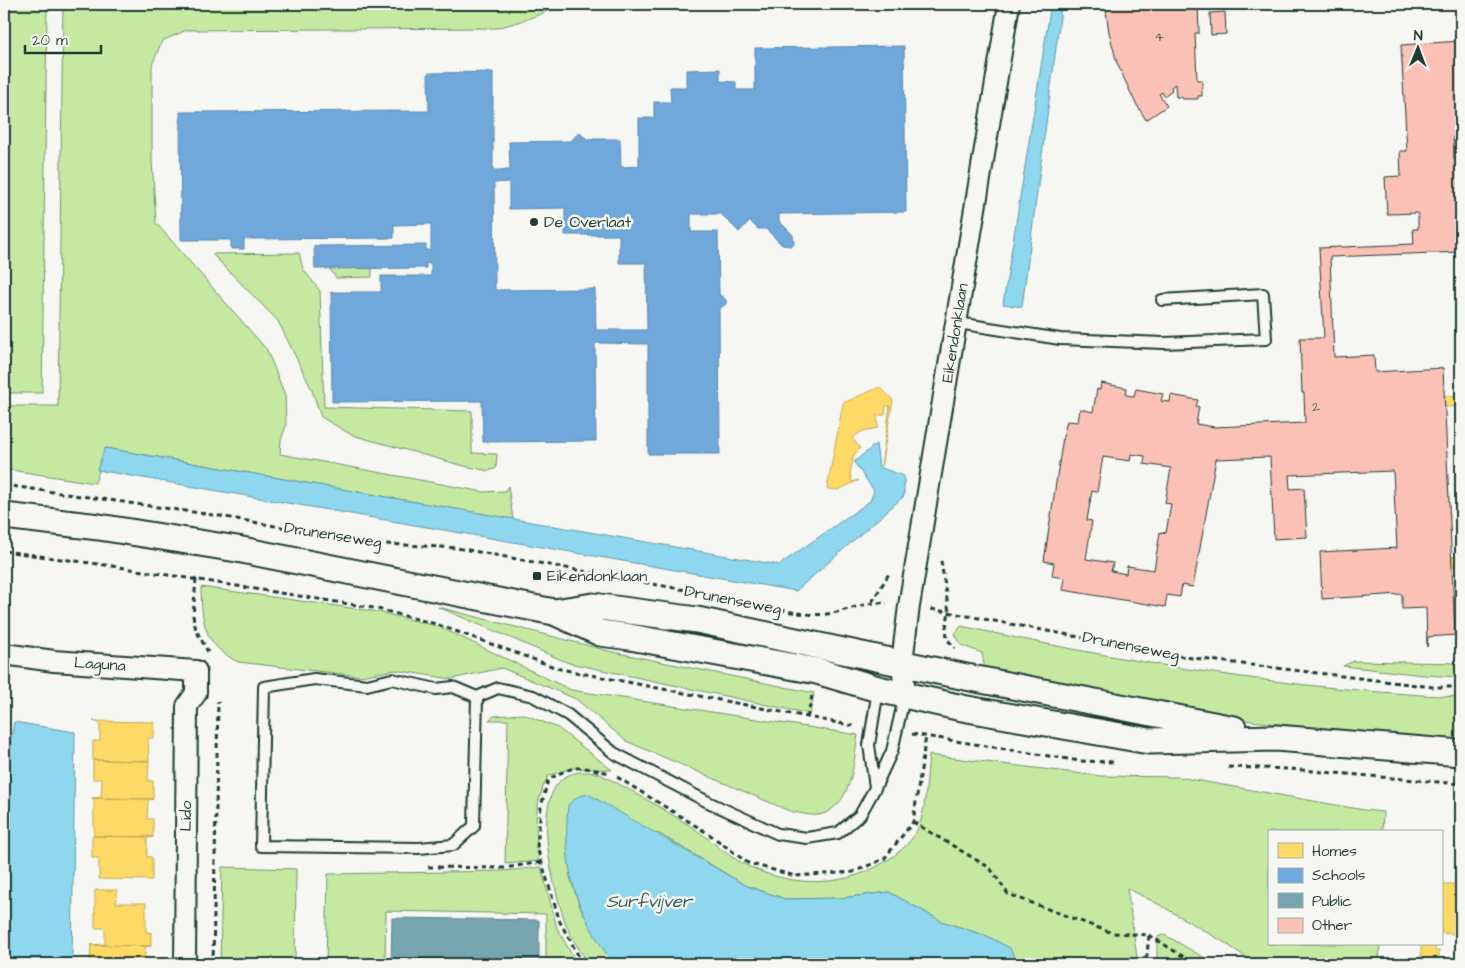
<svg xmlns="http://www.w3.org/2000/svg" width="1465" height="968" font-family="'Architects Daughter',sans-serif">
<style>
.green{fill:#c6e9a2;stroke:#72936b}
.water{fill:#8ed7ef;stroke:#6299a4}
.homes{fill:#ffd966;stroke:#bcaa57}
.schools{fill:#6fa8dc;stroke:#5788aa;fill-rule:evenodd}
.public{fill:#76a5af;stroke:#5c868a}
.building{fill:#fcc1b6;stroke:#1f3d34;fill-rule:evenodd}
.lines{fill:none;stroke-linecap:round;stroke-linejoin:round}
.service-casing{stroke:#1f3d34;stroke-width:14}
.minor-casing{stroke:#1f3d34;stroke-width:24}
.tertiary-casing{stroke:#1f3d34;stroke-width:29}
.path{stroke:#1f3d34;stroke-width:3;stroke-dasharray:5 4;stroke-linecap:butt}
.service{stroke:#f6f6f2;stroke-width:10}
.minor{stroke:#f6f6f2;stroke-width:20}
.tertiary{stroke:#f6f6f2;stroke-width:25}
.poi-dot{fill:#1f3d34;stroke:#f6f6f2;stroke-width:2}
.labels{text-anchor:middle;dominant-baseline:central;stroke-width:5;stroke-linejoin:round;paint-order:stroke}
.number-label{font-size:14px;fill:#565e54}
.poi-label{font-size:16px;fill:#1f3d34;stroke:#f6f6f2;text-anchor:start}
.street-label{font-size:16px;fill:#1f3d34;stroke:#f6f6f2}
.water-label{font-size:18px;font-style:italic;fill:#355c59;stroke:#f6f6f2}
</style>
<rect width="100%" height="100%" fill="#f6f6f2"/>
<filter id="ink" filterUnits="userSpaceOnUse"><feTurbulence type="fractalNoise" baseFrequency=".02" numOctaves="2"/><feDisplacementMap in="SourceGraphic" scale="10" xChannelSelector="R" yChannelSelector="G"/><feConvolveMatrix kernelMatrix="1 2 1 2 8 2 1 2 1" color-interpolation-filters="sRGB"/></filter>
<g filter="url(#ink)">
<path class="green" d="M4,4H47L42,393H4Z
M63,4H674L558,7L525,20L497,28L187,30L162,41L152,65V160L156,223L267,350L285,395L286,426L281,440L280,454L484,492L505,491L508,486L513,519L106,448L95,483L4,469V406H58Z
M299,253L303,269L320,291L324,407L472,411V453L497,454L496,468L489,471L464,466L352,435L321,417L312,390L278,321L212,254Z
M327,265L372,268V277L336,278Z
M201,587L379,612L440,627L571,690L858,735C853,763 853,807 819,815C811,816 800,813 792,812L626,741L576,699L502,668L451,679L395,670L360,676L238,662C203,644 202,623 201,587Z
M438,607L613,652L814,693L810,714L569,663Z
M961,626C1125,662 1293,690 1461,697V742L1352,733L1244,720L985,671L982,653L961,645L955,634Z
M1354,661L1461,663V677L1424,675L1343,666Z
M523,714L558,728L612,770L572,768L548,776C533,806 535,828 539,861L505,864L508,720H489L494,716Z
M929,755L1100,776L1178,777L1364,810L1383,812L1382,832H1269V944H1380L1379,964H1256L1222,941L1160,905L1127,888L1138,964H1017L1009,948L987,936L941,921L889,892L842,898L785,899L745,885L658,833L569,874L580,907L613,964H589C581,952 571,938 566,924C551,883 518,754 600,774C631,790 662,808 692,827C706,836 718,848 732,857C774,884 831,891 876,867C894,857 911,845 919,826C926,810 927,773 929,755Z
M222,867L296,869L295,964H220Z
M541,867L557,928L577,964H546V914L386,911L385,964H326L328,874L504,871Z
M1165,935L1210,961L1215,964H1157V940L1159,936Z"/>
<path class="water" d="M1051,4H1061L1060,17L1022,307L1003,304Z
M876,444L879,467L904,476V496L796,591L97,470L105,448L779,565L870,501L874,491L854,462Z
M14,722L75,732L72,964H4V781Z
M588,794L745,885L785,899L842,898L889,892L941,921L987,936L1010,948L1017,964H613C576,909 562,873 568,805L577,797Z"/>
<path class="homes" d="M880,387L893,400L881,466L890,406H886L885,415H877L878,428L863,431L852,438L860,448L854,455L850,473L852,482L859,480L838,490L827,489L843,403Z
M1461,395V406L1445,407L1444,396Z
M1461,556V566L1452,567V557Z
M93,721L154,722V738H148L149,761L93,760V741H100V723Z
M93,760L149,761L148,781H153V799L92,798L101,797L102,779H93Z
M92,798L153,799L148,800L147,819H153V837L92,836L94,834V800Z
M92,836L153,837L147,838V857H152V880L99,879V858H92Z
M1441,884H1456L1455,934L1441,933Z
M95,890H117L116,903H146V932H151V946L91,945L105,944V928H95Z
M1421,944H1435V951H1439V964H1421Z
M91,945L151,946L145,947V964H104L105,962H90Z"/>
<path class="schools" d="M904,46L906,212L779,214V221L793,235L794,244L791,246L782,245L766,229H758L750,221L739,232L721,214H691V232H718L719,294L726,300V304L719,309L720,454H648V344L595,343L596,441L483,442L482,401L332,402L331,292H381V276H431V263L426,264V268L315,269L314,246L426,245V250H431V224L394,225V238L244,239V249H231V240H181L180,112L429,111L428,73L493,72V170H510L509,142L571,141L579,132L587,139H620L621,167L639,166V118H654V102H671L670,87H686V70L720,69V81L736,82V90H755V48ZM509,182V209L565,208V235H619V263H646L647,330H596L595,289L495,290L494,183Z"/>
<path class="public" d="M392,918L539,920V964H391Z"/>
<path class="building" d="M1105,4H1198L1199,33H1195L1197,80H1202V96H1198V99H1183L1182,97H1176L1175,84L1171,87L1172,90L1164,96L1162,92L1159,94L1167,106L1146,120L1134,100L1117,63L1109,32Z
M1225,12L1226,34L1211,35L1210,13Z
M1461,41V137H1453L1454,160L1461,159V252L1330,257L1334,357L1374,355L1375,372L1443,368L1455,635L1428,637L1427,647L1426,608L1402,609V594L1322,599L1320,552L1397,548L1393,471L1289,475L1290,489L1304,488L1307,537L1274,539L1270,457L1216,459L1193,587L1182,585L1180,597L1167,595L1165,607L1063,590L1065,578L1052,576L1054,563L1044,561L1063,437L1067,421L1078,422L1080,409L1093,412L1097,389L1100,390L1101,383L1127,388L1126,395L1134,396L1136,389L1163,394L1161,401L1170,402L1171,395L1198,400L1196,406L1199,407L1196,424L1214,427L1305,423L1304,393H1302L1300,338H1324L1319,248L1414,244L1413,229H1418V213L1387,214L1385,177L1401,176L1400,151H1407L1401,45ZM1131,454L1145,456L1144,464L1171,468L1165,503L1171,504L1166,533L1160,532L1154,570L1127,566L1126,574L1111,571L1113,563L1086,559L1092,521L1087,520L1092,491L1097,492L1103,457L1130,461Z"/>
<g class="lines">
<defs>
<path id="service" d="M958,323L1060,339L1164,343L1266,339L1263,294L1162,300
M477,697L474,826L453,845L419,848L261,846L264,687L314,679L367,685L392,679L436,689L453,687L477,697L498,688L533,696L568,715L614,753L708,802L778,834L807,838L838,833L860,815L875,788L892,751L905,694
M875,787L869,745L878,690"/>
<path id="minor" d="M4,654L54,661L196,671V693L187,706L185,964
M905,694L902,662L909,606L1009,4"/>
<path id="tertiary" d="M4,516L99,527L237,549L554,612L600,633L630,637L817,671L878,689L962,708L1149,741L1276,738L1461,753
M554,612L593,606L697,620L966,677L1234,729"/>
</defs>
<use href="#service" class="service-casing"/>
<use href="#minor" class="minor-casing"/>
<use href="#tertiary" class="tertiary-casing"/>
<path class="path" d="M4,485L220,516L369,543L457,548L691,591
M4,551L112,566L374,608L436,624L560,669L854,726
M941,561L949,612L946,627L947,639L955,648
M196,579L193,616L196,630L208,652
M872,602L890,572
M754,604C777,608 803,617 827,614C848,611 866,601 887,603
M931,609L1185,657L1433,687H1461
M807,718L812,696
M912,734L1080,761L1114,762
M1228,767L1290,769L1461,784
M617,777L709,834L748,863L795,876L853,872L884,859L913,822L926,736
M913,822L990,868L1008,894L1112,933L1149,935L1146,964
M428,867L504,868L542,862
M1149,935L1195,964
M213,964L218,701
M583,964L560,922L537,847L541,807L548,780C574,764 580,766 609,773"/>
<use href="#service" class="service"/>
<use href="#minor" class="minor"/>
<use href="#tertiary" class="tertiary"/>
</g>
</g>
<g class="poi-dot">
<circle cx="534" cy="222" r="5"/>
<rect x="532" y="571" width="10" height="10" rx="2.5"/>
</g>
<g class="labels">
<g class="number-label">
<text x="1159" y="37">4</text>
<text x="1316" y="407">2</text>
</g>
<g class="poi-label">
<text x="544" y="222">De Overlaat</text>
<text x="547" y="576">Eikendonklaan</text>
</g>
<g class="street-label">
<text transform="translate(955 333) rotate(-81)">Eikendonklaan</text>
<text transform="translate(333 535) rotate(9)">Drunenseweg</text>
<text transform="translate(733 600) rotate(11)">Drunenseweg</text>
<text transform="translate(1131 646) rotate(11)">Drunenseweg</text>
<text transform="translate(100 664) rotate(4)">Laguna</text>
<text transform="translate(186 816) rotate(-89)">Lido</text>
</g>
<g class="water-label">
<text x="649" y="901">Surfvijver</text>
</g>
</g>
<rect width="1465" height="968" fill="none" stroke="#f6f6f2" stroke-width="20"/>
<rect x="10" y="10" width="1445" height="948" fill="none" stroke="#1f3d34" stroke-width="2" filter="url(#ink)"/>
<rect x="1268" y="830" width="175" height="115" fill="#f6f6f2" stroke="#a0aca6"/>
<rect x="1278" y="843" width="25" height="15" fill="#ffd966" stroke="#a0aca6"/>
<text x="1312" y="856" font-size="15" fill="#1f3d34">Homes</text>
<rect x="1278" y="868" width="25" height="15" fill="#6fa8dc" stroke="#a0aca6"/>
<text x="1312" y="880" font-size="15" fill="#1f3d34">Schools</text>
<rect x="1278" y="893" width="25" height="15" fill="#76a5af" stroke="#a0aca6"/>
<text x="1312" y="906" font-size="15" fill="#1f3d34">Public</text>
<rect x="1278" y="918" width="25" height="15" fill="#fcc1b6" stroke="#a0aca6"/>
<text x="1312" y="930" font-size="15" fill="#1f3d34">Other</text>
<g transform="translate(1418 48) rotate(1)" stroke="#f6f6f2" stroke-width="4" paint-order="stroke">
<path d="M0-4L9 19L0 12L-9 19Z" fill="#1f3d34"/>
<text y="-8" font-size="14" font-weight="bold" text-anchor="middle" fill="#1f3d34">N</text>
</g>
<path d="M25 45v8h76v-8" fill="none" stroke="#1f3d34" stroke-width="2.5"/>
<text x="32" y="45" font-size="15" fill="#1f3d34" stroke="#f6f6f2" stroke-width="4" paint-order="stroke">20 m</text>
</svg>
